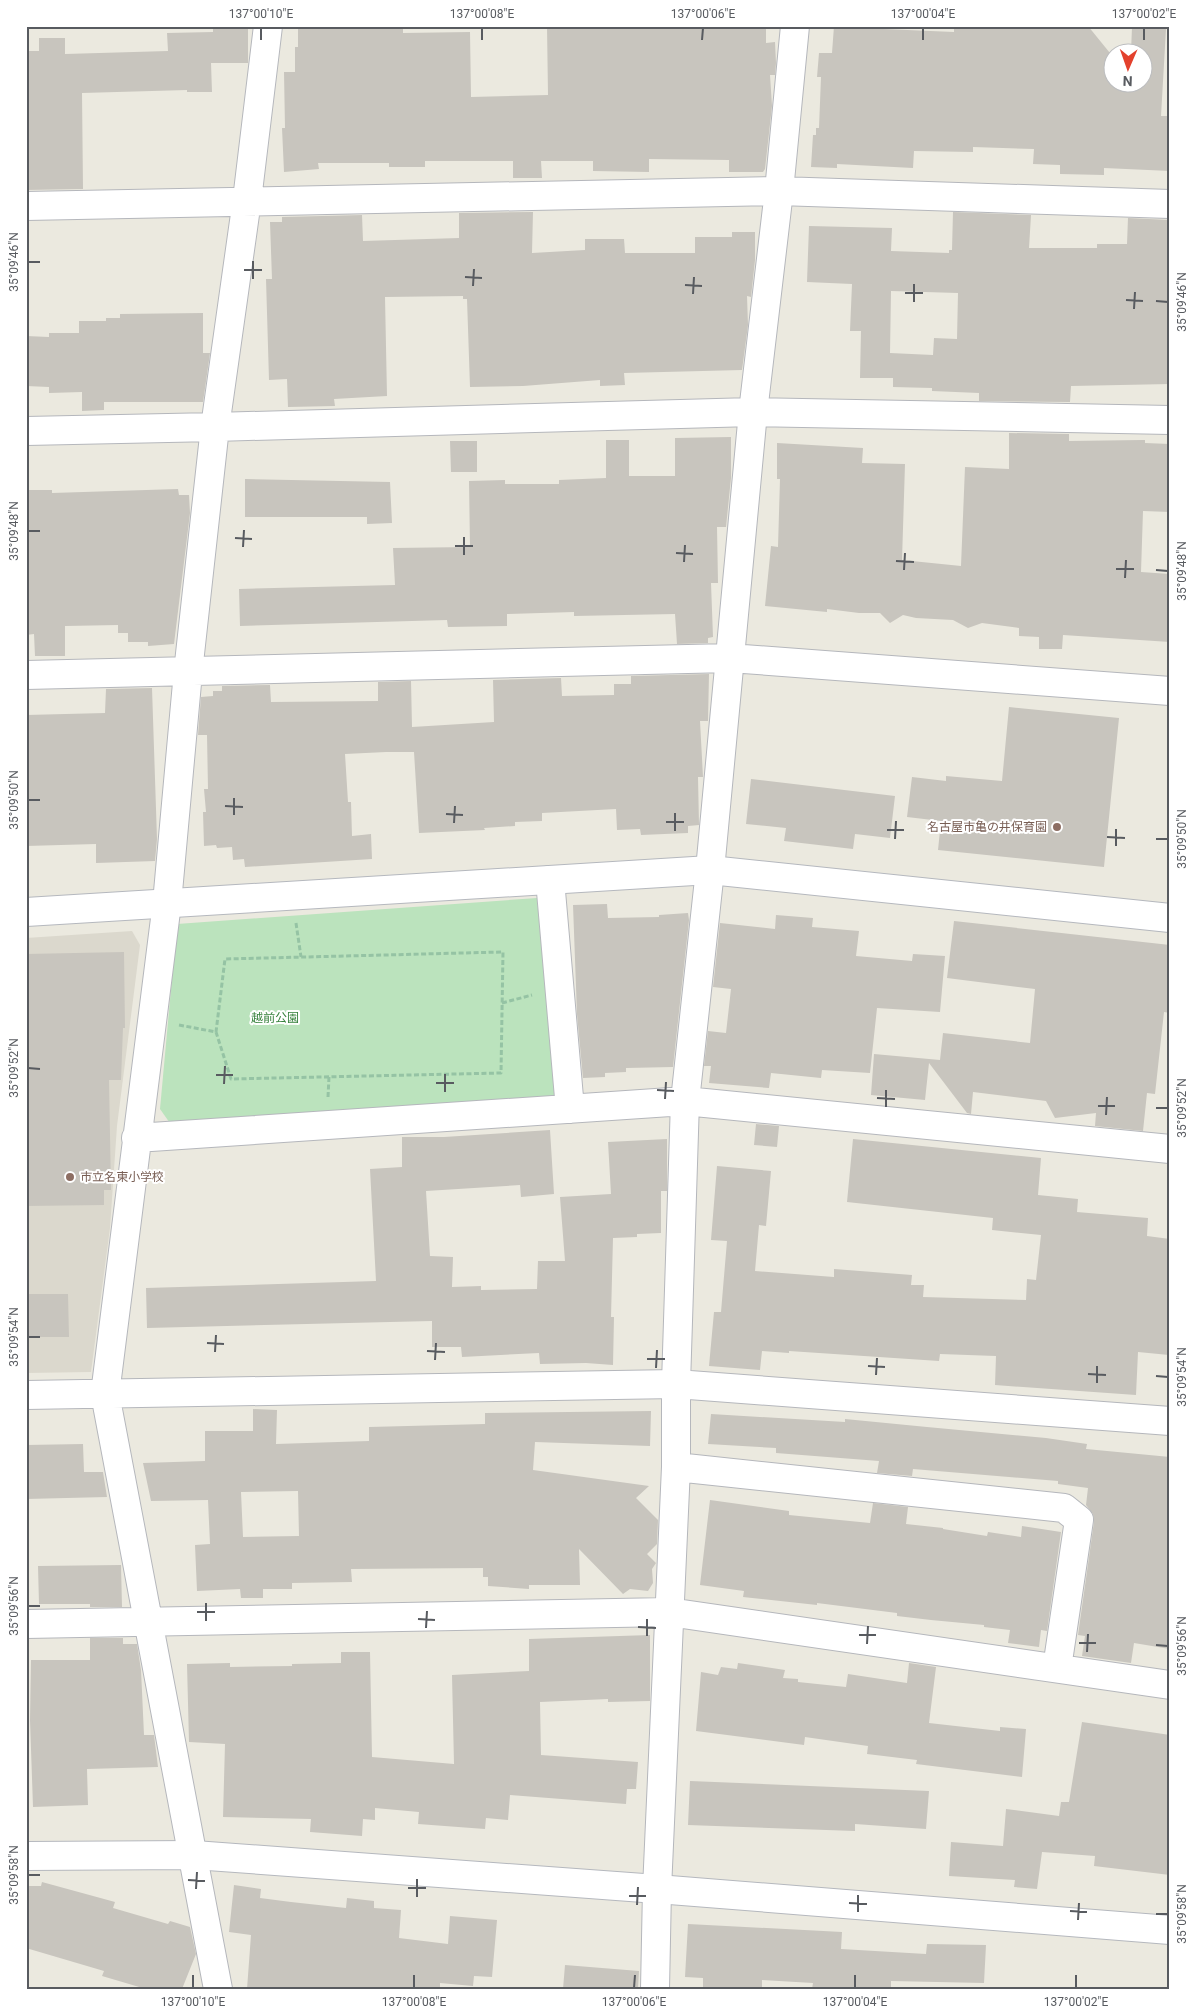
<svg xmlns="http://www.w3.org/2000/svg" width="1196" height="2015" font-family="Roboto,'Noto Sans JP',sans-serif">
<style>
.education{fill:#dbd8cd}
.green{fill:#bbe3bd}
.building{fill:#c8c5be;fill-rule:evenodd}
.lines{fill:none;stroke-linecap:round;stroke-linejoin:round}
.street-casing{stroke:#b5b7bc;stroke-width:30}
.secondary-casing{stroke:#b5b8be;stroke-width:30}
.path{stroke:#95c3a4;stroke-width:3;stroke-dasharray:5 2.5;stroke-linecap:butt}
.street{stroke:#fff;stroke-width:28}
.secondary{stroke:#fff;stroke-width:28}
.ticks{fill:none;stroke:#585b60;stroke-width:2}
.education-dot{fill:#8d6e63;stroke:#fff;stroke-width:2}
.labels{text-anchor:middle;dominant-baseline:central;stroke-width:4;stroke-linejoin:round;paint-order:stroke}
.education-label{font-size:12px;fill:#785e54;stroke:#fff;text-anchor:end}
.park-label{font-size:12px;fill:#36813c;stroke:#fff}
.neatline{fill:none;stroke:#585b60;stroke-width:2}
.ticks-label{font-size:12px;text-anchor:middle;fill:#585b60}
</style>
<rect width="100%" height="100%" fill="#ebe9df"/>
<path class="education" d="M132,931L140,945L117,1126L110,1228L91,1372L26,1373V938Z"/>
<path class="green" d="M537,898L555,1097L172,1126L160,1109L177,924Z"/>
<path class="building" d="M213,26H248V63H211L212,92H187V90L82,93L83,189L26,190V51H39V38H65V54L168,51L167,33L213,32Z
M335,26V29H403V33L470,32L471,97L548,95L547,26H766V43L775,42L776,63L775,75H770L772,106L765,169L763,172H729V160L649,159V172L593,171V161H541L542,178H513V161H425V167H389V163H318L319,169L284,172L282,128H285L284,72H295V47H298V27Z
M834,26H884V29L954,32V26H1088L1114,58V82H1144V52H1131L1132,27L1166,29L1161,116H1170V171L1104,168V175L1060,174V165L1033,164L1034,149L973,147V152L914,151L913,168L837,164V168L811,167L813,135H816V128H819L821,77H817L819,53H832Z
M533,212L532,253L585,250V239H624L625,253H695V237H732V232H755V260L751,297L747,296L748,325L742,370L624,373L625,385L600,386V380L523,386L470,387L467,299H463V296L385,297L387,396L334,399L335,406L288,407L287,379L269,380L266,279H272L270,222H282V217L362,215L363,241L459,238V213Z
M953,212L1031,215L1029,248H1097V244H1127L1128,218L1170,220V384L1071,386L1070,402L979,401V393L932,391V388L893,387V378H860L861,331H850L852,284L807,282L809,226L892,228L891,251L949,253V250H952ZM891,291L958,293L957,339L934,338L933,355L890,353Z
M203,313V353H210L203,402H104V410L82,411V392L49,393V387L26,386V336L49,337V333H79V321H106V318H120V314Z
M1009,433L1069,434V441L1142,440H1145V443L1170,444V512L1143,511L1141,572L1170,574V642L1063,635L1062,649H1039V637L1019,636V628L982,623L968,628L953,620L916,618L903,615L890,623L880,613H859L827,609V612L765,606L771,546L778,547L780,479H777V443L863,448L862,463L905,464L902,560L961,566L965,467L1009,469Z
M731,437V478L726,527H717L718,583H711L713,637L708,638V643L677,644L675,614L574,616V612L507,614V626L448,627L447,620L240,626L239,589L395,585L393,548L470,547L469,481L505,480V484H559V480L606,478V440H629V476H675V438Z
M450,441H477V472H451Z
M245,479L390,482L392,523L367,524V517H245Z
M178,489L179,495H189L190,513L174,644L148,646V642H128V633H118V625L65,626V656H35L34,634L26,635L27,490H52V493Z
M709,674L708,721H700L703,777H698L699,825L688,826V833L641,835L640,829L617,830L616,809L542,813V821L515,822V826L484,828L485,830L419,833L414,752H386L345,754L348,802H351L352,836L371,834L372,859L245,867L244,859L233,860L232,847L217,848L216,845L204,846L203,812H206L204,789H208L207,735H198L201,697L213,696V691H222V686L270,685L271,702L378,701V682L411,681L412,727L494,722L493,680L561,678L562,696L614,695V684H631V676Z
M152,688L157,839L155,861L96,863V844L26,846V715L105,713L106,689Z
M1009,707L1119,718L1104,867L938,850L941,821L907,817L912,777L946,781V776L1002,781Z
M751,779L895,796L890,838L855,834L853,849L784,841L786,828L746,824Z
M607,904L608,918L659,917V915L688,913L689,920L673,1067L626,1068V1072L605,1073V1077L583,1078L577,1014L573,905Z
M776,915L813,918L812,927L859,931L856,956L912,961L913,954L945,956L940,1012L877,1008L870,1073L822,1070L821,1078L771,1073L769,1088L709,1083L711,1066H704L708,1031L726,1033L731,989L713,987L720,923L775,929Z
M954,921L1170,945V1013L1164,1012L1155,1094L1147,1093L1143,1131L1095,1126L1096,1113L1055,1118L1046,1101L973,1092L971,1114L967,1113L929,1063L925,1100L871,1095L874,1054L940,1060L943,1033L1030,1043L1035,989L947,978Z
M124,952L125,1028H123L121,1080H109L111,1190H104V1205L26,1206V954Z
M756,1124L779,1126L777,1147L754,1145Z
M550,1130L554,1194L521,1197L520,1185L426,1191L430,1256L453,1257L452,1287L481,1286V1290L537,1289L538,1261H565L560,1197L611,1194L608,1142L667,1139V1191H661V1233L637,1234V1237L613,1238L611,1317H614L613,1365L586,1363L540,1364L539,1353L462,1357L461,1347H432V1321L147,1328L146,1288L376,1281L370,1169L402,1167V1137H444Z
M853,1139L1041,1158L1038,1195L1078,1199L1077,1212L1148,1218L1147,1236L1170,1239L1169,1355L1138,1352L1136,1395L995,1385L996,1356L940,1354L939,1361L789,1351V1353L762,1351L760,1370L709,1366L714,1312H721L727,1241L711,1240L717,1166L771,1171L766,1226L759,1225L755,1271L834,1277V1269L912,1275L911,1285H924L923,1297L1026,1300L1027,1279L1036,1280L1041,1235L992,1230L993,1218L847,1202Z
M26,1294H68L69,1337H26Z
M253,1409L277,1410L276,1444L369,1441V1427L485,1424V1413L651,1411L650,1446L535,1442L533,1470L649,1486L636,1498L658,1520L657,1544L647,1554L656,1563L652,1569L653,1583L648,1591L630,1589L623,1594L579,1549L580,1585H529V1589L488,1586V1577H483V1568L351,1569L352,1582L292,1583V1589H263V1598H241L240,1589L197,1591L195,1545L210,1544L208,1500L151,1501L143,1463L205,1461V1431H253ZM298,1491L299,1536L243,1537L241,1492Z
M711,1414L845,1422V1419L927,1427L1046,1438L1087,1444L1086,1449L1170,1457V1649L1134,1643L1131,1663L1082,1656L1085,1636L1078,1635L1094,1522L1093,1514L1086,1505L1088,1488L1058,1484V1481L913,1469L912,1476L877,1473L879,1461L776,1453V1448L708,1444Z
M83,1444L84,1472H103L107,1497L26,1499V1445Z
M710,1500L789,1511V1515L870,1523L873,1503L908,1507L906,1524L943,1528V1529L987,1536L988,1532L1021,1537L1022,1526L1061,1532L1047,1631L1041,1630L1039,1647L1008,1643L1010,1630L984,1627V1625L931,1620L897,1616V1613L817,1603V1605L743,1597L744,1591L700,1585Z
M121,1565L122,1607H90V1604H39L38,1566Z
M650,1635V1701L608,1702V1699L540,1702L541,1755L638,1762L636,1789H627L626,1804L510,1795L508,1820L486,1818L485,1829L418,1824L419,1812L375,1808V1820L363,1819L362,1836L310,1832L311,1819L223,1817L225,1744L189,1742L187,1664L230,1663V1667L292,1666V1664L341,1663V1652H370L372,1757L454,1764L452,1675L529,1671V1639Z
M90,1638H123V1644H137L141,1670L144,1735H154L158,1767L87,1769L88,1805L33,1807L30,1720L31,1660H90Z
M738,1663L785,1670L783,1678L798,1679V1682L846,1687L848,1674L907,1683L909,1663L936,1667L929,1723L1000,1731V1727L1026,1729L1022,1777L916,1764L917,1760L867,1754L868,1746L805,1737L804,1745L696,1731L701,1672L718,1675L721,1667L737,1669Z
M1082,1722L1170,1735V1875L1094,1866L1095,1856L1042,1852L1037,1889L1014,1887L1015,1880L949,1876L951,1842L1003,1846L1006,1809L1059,1816L1061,1802H1069Z
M690,1781L929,1791L926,1829L855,1824V1831L688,1825Z
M42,1882L115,1902L113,1908L168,1924L170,1921L190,1927L196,1954L182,1989H146L102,1976L104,1971L26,1948V1886H41Z
M234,1885L261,1889L260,1898L291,1902L346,1908L347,1898L374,1901V1908L401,1910L399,1938L448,1944L450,1916L497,1920L492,1977L474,1976L473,1986L440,1983V1989H247L251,1935L229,1932Z
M688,1924L842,1932L841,1949L926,1954L927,1944L986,1945L984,1983L891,1981V1989H812L813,1983L762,1980V1989H703V1978L685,1977Z
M565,1965L639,1971L638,1989H563Z"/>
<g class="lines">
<defs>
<path id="street" d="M26,206L779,191L1170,204
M26,431L215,427L753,412L1170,420
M26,675L730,658L1170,691
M550,880L570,1109
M136,1138L685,1101L1170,1149
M26,1395L676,1384L1170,1421
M676,1467L1064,1508L1079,1520L1057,1668
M26,1624L669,1612L1170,1685
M218,1989L105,1394L167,903L188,672L215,427L247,200L268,26
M655,1989L657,1889L676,1467V1384L685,1101L710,870L753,412L779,191L795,26"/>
<path id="secondary" d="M26,912L710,870L1170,918
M26,1856L194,1855L657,1889L1170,1930"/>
</defs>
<use href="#street" class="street-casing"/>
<use href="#secondary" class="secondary-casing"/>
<path class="path" d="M296,923L301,957
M502,1003L532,995
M179,1025L216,1032L231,1079L501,1073L503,952L225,959L216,1032
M328,1097L329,1077"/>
<use href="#street" class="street"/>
<use href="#secondary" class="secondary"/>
</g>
<path class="ticks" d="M261,40V28M482,40V28M702,40L703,28M923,40V28M1144,40V28M28,262H40M244,270H262M465,277L482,278M253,279V261M685,285L702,286M473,286L474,269M905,293H923M693,294L694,277M1126,300L1143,301M1156,301L1168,302M914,302V284M1134,309L1135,292M28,531H40M235,538L252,539M455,546H473M243,547L244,530M676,553L693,554M464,555V537M896,561L914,562M684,562L685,545M1116,569H1134M904,570L905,553M1156,570L1168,571M1125,578L1126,560M28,800H40M225,806L243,807M446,814L463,815M234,815V798M666,822H684M454,823L455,806M887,830H904M675,831V813M1107,837L1125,838M895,839L896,821M1156,839H1168M1116,846V829M28,1068L40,1069M216,1075H233M436,1083H454M224,1084L225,1066M657,1090L674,1091M445,1092V1074M877,1098L895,1099M665,1099L666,1082M1098,1106H1115M886,1107V1090M1156,1108H1168M1106,1115L1107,1097M28,1337H40M207,1343L224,1344M427,1351L445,1352M215,1352L216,1335M647,1359H665M435,1360L436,1343M868,1366L885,1367M656,1368L657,1350M1088,1374L1106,1375M876,1375L877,1358M1156,1376L1168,1377M1097,1383V1366M28,1606H40M197,1612H215M418,1619L435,1620M206,1621V1603M638,1627L656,1628M426,1628L427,1611M859,1635H876M647,1636V1619M1079,1643H1096M867,1644L868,1626M1156,1645L1168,1646M1087,1652L1088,1634M28,1875H40M188,1880L205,1881M408,1888H426M196,1889L197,1872M629,1896H646M417,1897V1879M849,1903L867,1904M637,1905L638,1887M1070,1911L1087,1912M858,1912V1895M1156,1914H1168M1078,1920L1079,1903M193,1988V1975M414,1988V1975M634,1988L635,1975M855,1988V1975M1076,1988V1975"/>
<g class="education-dot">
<circle cx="1057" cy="827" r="5"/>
<circle cx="70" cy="1177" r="5"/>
</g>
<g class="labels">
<g class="education-label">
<text x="1047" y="827">名古屋市亀の井保育園</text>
<text x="80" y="1177" text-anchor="start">市立名東小学校</text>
</g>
<g class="park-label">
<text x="275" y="1018">越前公園</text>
</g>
</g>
<rect width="1196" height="2015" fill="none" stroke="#ffffff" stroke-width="55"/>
<g transform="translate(1128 68) rotate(182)"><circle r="24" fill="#ffffff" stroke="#bcbdbf"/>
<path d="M0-4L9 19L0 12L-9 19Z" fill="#e3412d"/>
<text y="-8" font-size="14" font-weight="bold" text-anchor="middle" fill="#585b60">N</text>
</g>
<rect x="28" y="28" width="1140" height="1960" class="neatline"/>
<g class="ticks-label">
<text x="261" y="18">137°00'10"E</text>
<text x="482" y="18">137°00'08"E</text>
<text x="703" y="18">137°00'06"E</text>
<text x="923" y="18">137°00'04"E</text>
<text x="1144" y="18">137°00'02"E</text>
<text transform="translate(14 262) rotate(-90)" y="4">35°09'46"N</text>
<text transform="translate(1182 302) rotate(-90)" y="4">35°09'46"N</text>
<text transform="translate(14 531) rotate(-90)" y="4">35°09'48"N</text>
<text transform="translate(1182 571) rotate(-90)" y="4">35°09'48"N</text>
<text transform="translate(14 800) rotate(-90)" y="4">35°09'50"N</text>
<text transform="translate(1182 839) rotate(-90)" y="4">35°09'50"N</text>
<text transform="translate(14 1068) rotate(-90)" y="4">35°09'52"N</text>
<text transform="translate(1182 1108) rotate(-90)" y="4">35°09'52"N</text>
<text transform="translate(14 1337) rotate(-90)" y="4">35°09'54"N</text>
<text transform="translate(1182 1377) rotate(-90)" y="4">35°09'54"N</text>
<text transform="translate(14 1606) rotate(-90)" y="4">35°09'56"N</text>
<text transform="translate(1182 1646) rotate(-90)" y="4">35°09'56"N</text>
<text transform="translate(14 1875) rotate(-90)" y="4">35°09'58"N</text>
<text transform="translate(1182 1914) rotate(-90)" y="4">35°09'58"N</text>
<text x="193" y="2006">137°00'10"E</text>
<text x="414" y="2006">137°00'08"E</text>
<text x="634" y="2006">137°00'06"E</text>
<text x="855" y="2006">137°00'04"E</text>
<text x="1076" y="2006">137°00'02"E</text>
</g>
</svg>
